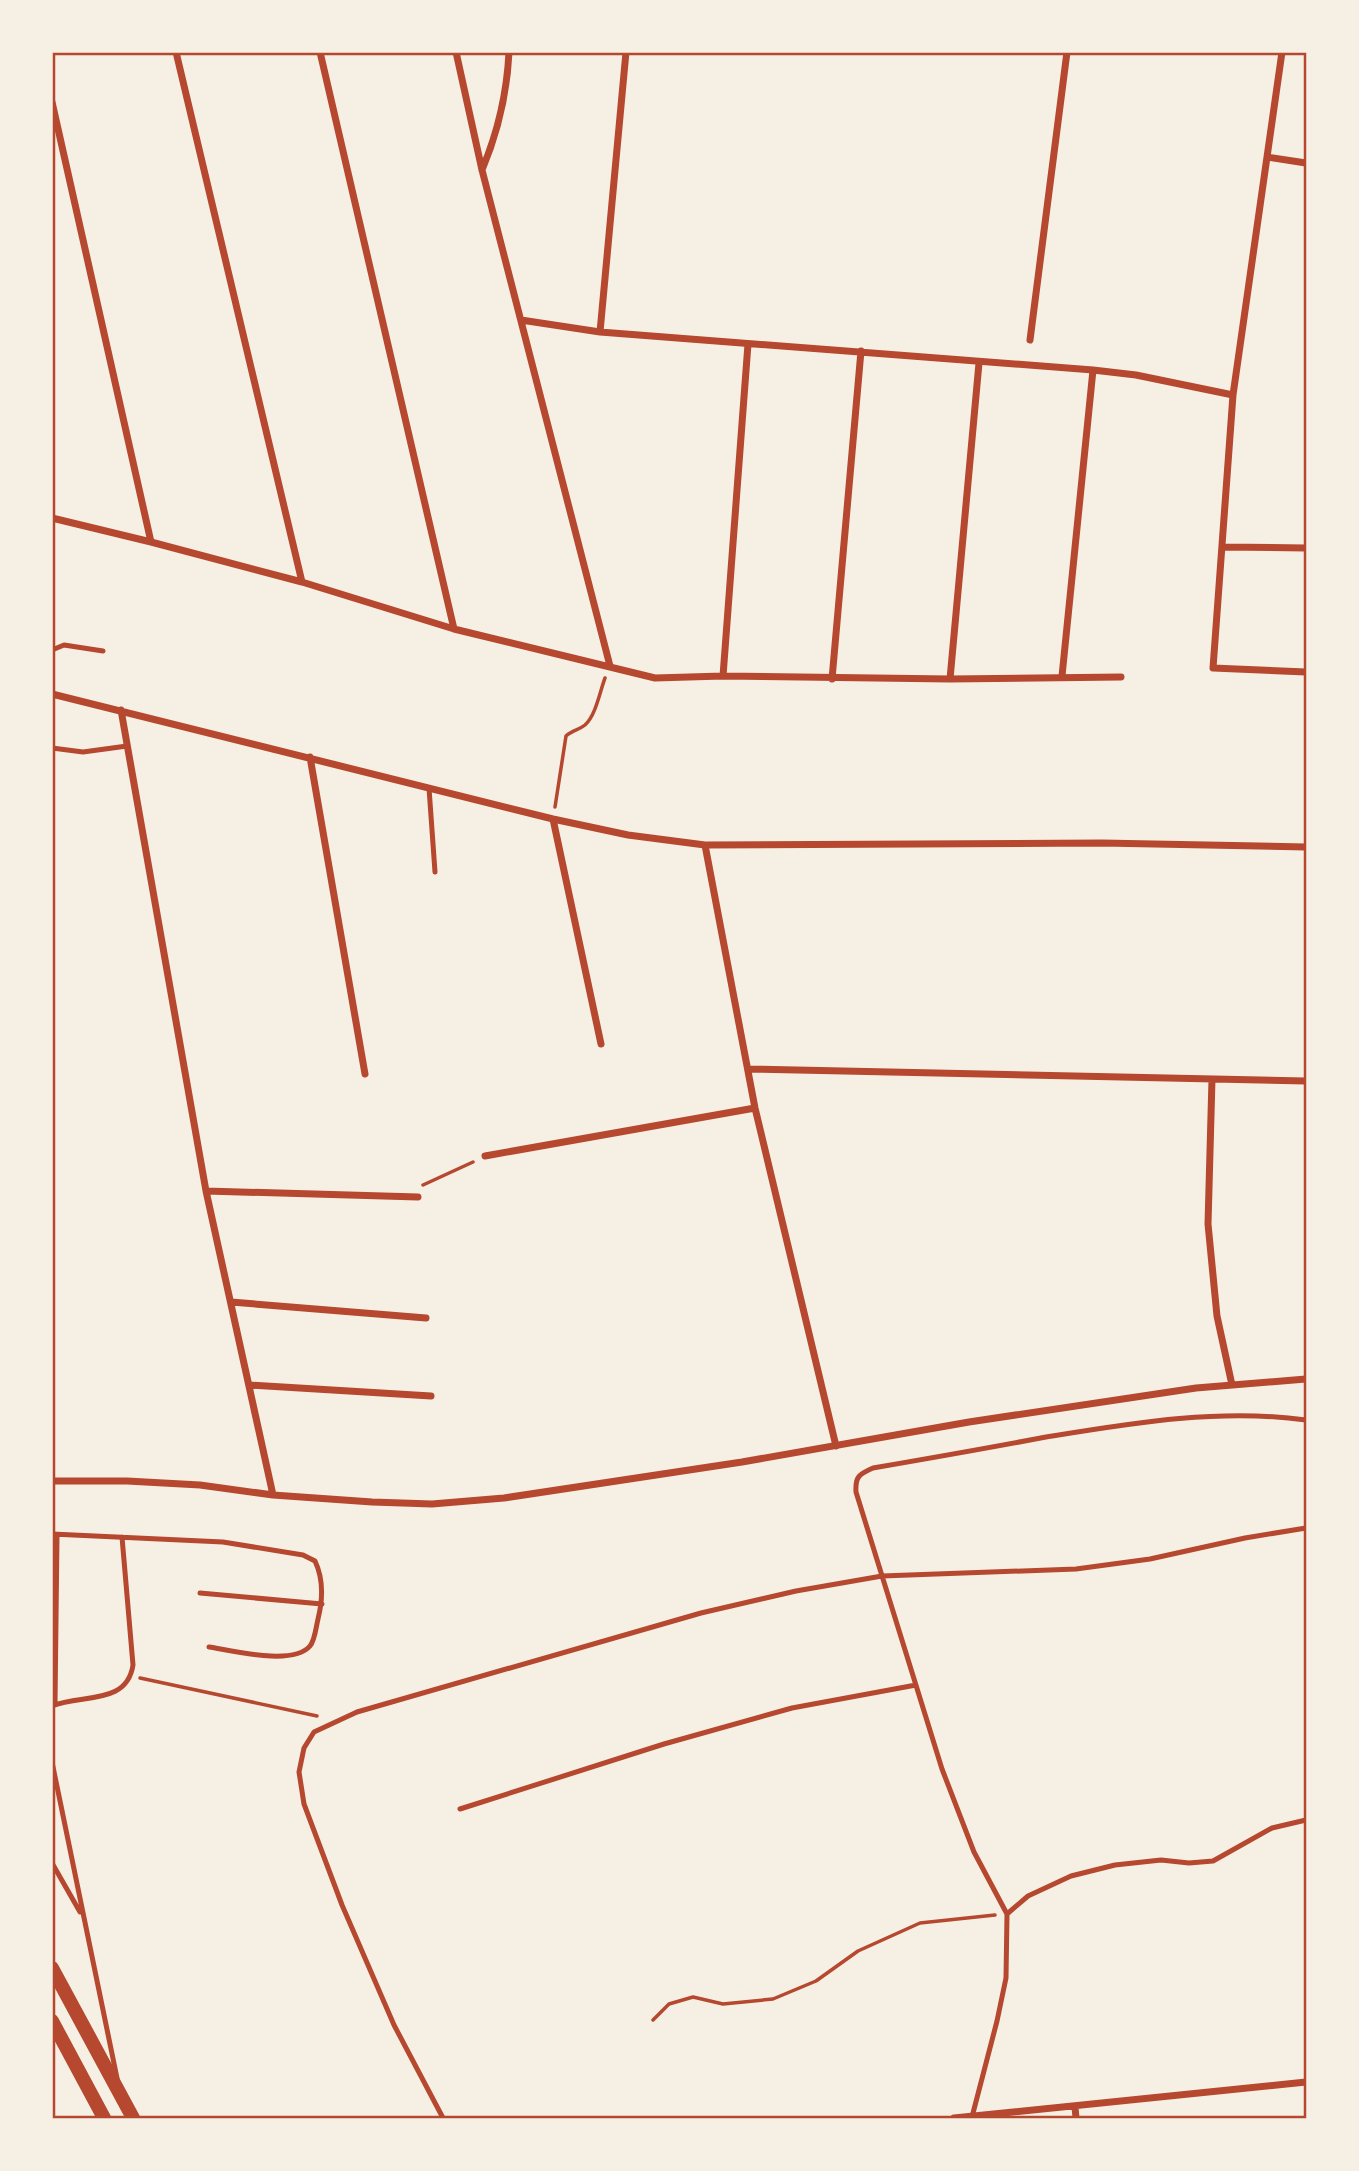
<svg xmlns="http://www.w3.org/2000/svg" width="1359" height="2171" font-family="Raleway,sans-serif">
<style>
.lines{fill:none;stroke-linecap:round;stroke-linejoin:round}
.path{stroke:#b5482f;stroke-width:3.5}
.service{stroke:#b5482f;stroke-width:5}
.minor{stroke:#b5482f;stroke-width:7}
.secondary{stroke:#b5482f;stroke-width:14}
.neatline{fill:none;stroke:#b5482f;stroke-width:2.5}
</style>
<rect width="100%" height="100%" fill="#f6efe4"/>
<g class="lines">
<path class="path" d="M555,807L566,736C572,730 579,730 585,725C596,715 600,691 605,678
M423,1185L473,1162
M140,1678L317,1716
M653,2020L669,2004L693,1997L723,2004L773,1999L816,1981L858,1951L920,1923L995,1915"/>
<path class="service" d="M52,650L64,645L103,651
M52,748L83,752L127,746
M429,788L435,872
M52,1534L223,1542L303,1555L315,1561C324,1580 323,1599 318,1619C316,1627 315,1640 310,1646C293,1666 234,1651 209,1647
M200,1593L322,1604
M55,1704L57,1535
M52,1706C83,1694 127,1705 133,1665L122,1537
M52,1762L117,2078
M460,1809L664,1744L792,1708L916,1685
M52,1863L80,1912
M1007,1914L1028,1896L1071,1876L1115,1865L1161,1860L1189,1863L1213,1861L1272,1828L1306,1820
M972,2117L997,2021L1006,1978L1007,1914L974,1852L942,1769L856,1492C855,1477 859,1474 873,1468C931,1458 988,1448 1046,1437C1132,1423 1220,1408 1306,1420
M443,2118L394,2025L342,1905L304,1804L299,1772L304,1748L314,1732L357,1712L701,1613L796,1591L882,1576L1076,1569L1150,1559L1245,1538L1306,1528"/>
<path class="minor" d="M176,52L302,582
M320,52L454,629
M456,52L482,170L610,666
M1282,52L1233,395L1213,668L1306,672
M52,102L151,542
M1267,157L1306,163
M482,170C498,132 507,94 509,52
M521,320L600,332L1093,370L1136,375L1233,395
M600,332L626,52
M1030,340L1067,52
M52,518L151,542L302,582L454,629L655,678L723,676L950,679L1121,677
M1222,547L1306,548
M723,676L748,344
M1062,676L1093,370
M832,679L861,351
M950,679L979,363
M52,694L553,819L628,835L705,845L1102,843L1306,847
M121,710L206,1191L273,1495
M310,757L365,1074
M553,819L601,1044
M705,845L755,1108L836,1446
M748,1069L1306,1081
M1212,1079L1208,1224L1217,1316L1232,1385
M485,1156L755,1108
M206,1191L418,1197
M231,1302L426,1318
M249,1385L431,1396
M52,1481H127L200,1485L273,1495L372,1502L432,1504L504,1498L742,1462L969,1422L1196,1388L1306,1379
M1075,2107L1076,2118
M954,2118L1306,2082"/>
<path class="secondary" d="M52,1968L133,2118
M52,2021L104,2118"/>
</g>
<rect width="1359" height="2171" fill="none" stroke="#f6efe4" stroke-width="108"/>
<rect x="54" y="54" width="1251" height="2063" class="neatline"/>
</svg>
